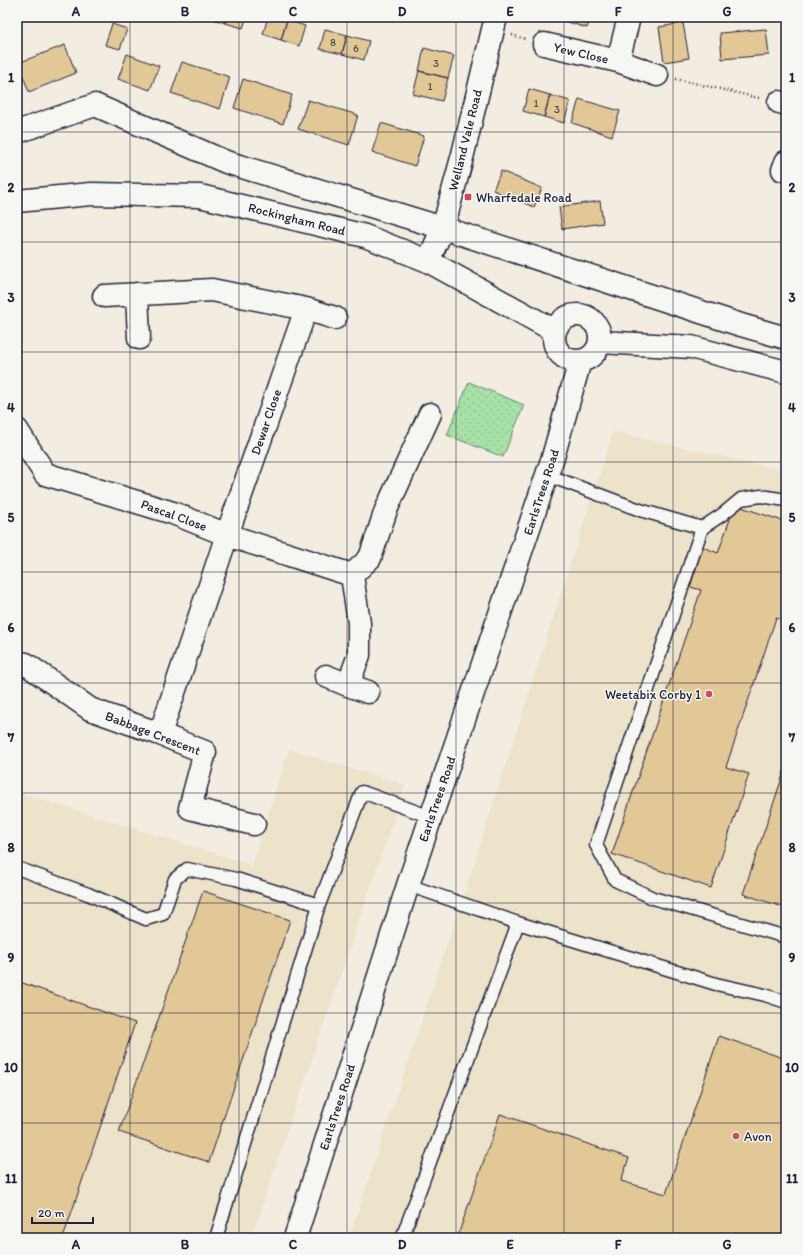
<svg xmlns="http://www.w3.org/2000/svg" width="803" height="1255" font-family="Itim,sans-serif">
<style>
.built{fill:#ede2ca}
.grass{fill:url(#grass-dots);stroke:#648270}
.building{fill:#e2c797;stroke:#22223b}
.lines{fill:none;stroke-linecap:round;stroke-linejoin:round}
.lane-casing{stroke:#22223b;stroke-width:15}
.street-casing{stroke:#22223b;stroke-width:25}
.secondary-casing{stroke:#22223b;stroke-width:25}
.path{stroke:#22223b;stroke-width:2.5;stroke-dasharray:1 3;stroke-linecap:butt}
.lane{stroke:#f6f6f2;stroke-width:12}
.street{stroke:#f6f6f2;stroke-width:22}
.secondary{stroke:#f6f6f2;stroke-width:22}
.grid{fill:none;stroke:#22223b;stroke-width:1;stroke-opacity:0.55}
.poi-dot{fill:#d1495b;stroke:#f6f6f2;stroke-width:1.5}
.labels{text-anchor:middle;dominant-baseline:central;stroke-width:3;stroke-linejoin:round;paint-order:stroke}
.number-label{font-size:11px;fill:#524b52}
.street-label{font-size:13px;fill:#22223b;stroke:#f6f6f2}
.poi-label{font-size:13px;fill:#22223b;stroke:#f6f6f2;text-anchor:start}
.neatline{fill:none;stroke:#22223b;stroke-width:1.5}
.grid-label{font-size:13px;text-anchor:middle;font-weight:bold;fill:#22223b}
</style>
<defs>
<pattern id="grass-dots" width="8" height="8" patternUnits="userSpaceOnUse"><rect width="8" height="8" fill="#a7e1a6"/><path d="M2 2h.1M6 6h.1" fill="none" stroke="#8fc190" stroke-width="1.8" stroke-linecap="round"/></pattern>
</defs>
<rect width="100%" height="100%" fill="#f2ede0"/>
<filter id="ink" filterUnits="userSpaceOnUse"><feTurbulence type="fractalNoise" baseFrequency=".025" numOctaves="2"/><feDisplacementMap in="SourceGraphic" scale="8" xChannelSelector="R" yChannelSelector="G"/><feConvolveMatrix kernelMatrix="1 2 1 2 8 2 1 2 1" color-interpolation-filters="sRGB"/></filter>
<g filter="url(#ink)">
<path class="built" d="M613,432L786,471V1238H349L474,864Z
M289,749L405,785L251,1238H17V792L252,865Z"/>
<path class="grass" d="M469,382L524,405L503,457L447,435Z"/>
<path class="building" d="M207,17H227L225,23Z
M227,17H247L243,28L225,23Z
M268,17H277L287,20L281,40L263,34Z
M565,17H591L587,28L564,21Z
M287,20L305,26L299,46L281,40Z
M683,23L689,58L664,62L659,27Z
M112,24L127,29L120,49L105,45Z
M325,29L347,35L342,54L320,49Z
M766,29L769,55L722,59L720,33Z
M347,35L369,41L364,60L342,54Z
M65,45L76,73L29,92L18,63Z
M424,48L454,56L448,78L419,71Z
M127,54L159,66L150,90L118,79Z
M182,62L230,77L220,109L171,93Z
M419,71L448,78L442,101L413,94Z
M243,79L292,95L283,124L234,108Z
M17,83L22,96L17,98Z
M529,89L550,95L544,117L523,111Z
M550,95L570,101L564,123L544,117Z
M579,99L620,111L612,136L572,123Z
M308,100L358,115L349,145L298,129Z
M381,123L424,136L415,166L372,152Z
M501,171L542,188L534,207L493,190Z
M600,201L603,223L562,229L559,207Z
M735,505L786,522V621L776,618L726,767L749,774L711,888L612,854L701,590L690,587L703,547L718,553Z
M786,766V908L743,894Z
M203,891L290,920L209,1162L119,1132Z
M17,981L135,1023L63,1238H17Z
M719,1036L786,1059V1238H457L500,1114L629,1158L621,1181L666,1194Z"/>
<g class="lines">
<defs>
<path id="lane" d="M547,475L640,510L702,528L723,514L741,499L761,496L786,500
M702,528L596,845L615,880L653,898L786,937
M17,868L88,894L146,919L163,914L175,879L187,869L236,879L319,905L362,792L431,817
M518,923L716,984L765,995L786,1002
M216,1238L319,905
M402,1238L518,923L408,885"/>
<path id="street" d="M544,44L618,61L629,17
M618,61L657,75
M779,102L786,104
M17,132L95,105L226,162L443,228L741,325L786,338
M783,170L786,162
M428,261L443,228L463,154L496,17
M137,294L139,338
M104,296L212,290L306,309L227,535L160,734
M306,309L335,318
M17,430L45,474L173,513L227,535L352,575L370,558L386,510L430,414
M352,575L359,623V655L348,685L368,692
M17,662L26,664L90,709L160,734L205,752L190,808L254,824
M326,676L348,685"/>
<path id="secondary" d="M17,201L91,194L200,196L365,236L428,261L555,331
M554 338a23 23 0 1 1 46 0a23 23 0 1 1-46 0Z
M600,342L691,347L786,372
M295,1238L408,885L553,457L580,361"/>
</defs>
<use href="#lane" class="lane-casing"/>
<use href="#street" class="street-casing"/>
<use href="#secondary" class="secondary-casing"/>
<path class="path" d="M512,35L525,39
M676,79L759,98"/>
<use href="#lane" class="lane"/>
<use href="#street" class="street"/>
<use href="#secondary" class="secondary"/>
</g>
</g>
<path class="grid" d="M130,17V1238M239,17V1238M347,17V1238M456,17V1238M564,17V1238M673,17V1238M17,132H786M17,242H786M17,352H786M17,462H786M17,572H786M17,683H786M17,793H786M17,903H786M17,1013H786M17,1123H786"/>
<g class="poi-dot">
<rect x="464" y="193" width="8" height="8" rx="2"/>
<circle cx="709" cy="694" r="4"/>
<circle cx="736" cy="1136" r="4"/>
</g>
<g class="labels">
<g class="number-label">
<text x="333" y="42">8</text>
<text x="356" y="48">6</text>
<text x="436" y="63">3</text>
<text x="430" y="86">1</text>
<text x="536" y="103">1</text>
<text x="557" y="109">3</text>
</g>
<g class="street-label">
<text transform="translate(581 53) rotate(13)">Yew Close</text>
<text transform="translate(465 140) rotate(-76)">Welland Vale Road</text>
<text transform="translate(297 219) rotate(14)">Rockingham Road</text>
<text transform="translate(266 422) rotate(-71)">Dewar Close</text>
<text transform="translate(541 492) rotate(-72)">EarlsTrees Road</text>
<text transform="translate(174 515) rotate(20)">Pascal Close</text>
<text transform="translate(153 733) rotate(21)">Babbage Crescent</text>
<text transform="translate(437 799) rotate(-71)">EarlsTrees Road</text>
<text transform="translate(337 1107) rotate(-72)">EarlsTrees Road</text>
</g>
<g class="poi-label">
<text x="476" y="197">Wharfedale Road</text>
<text x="701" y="694" text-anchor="end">Weetabix Corby 1</text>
<text x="744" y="1136">Avon</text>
</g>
</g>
<rect width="803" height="1255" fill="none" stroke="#f6f6f2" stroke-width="44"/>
<path d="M32 1217v6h61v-6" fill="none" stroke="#22223b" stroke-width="2"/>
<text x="38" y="1217" font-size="12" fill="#22223b" stroke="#f6f6f2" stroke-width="3" paint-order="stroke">20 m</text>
<rect x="22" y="22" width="759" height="1211" class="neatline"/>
<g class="grid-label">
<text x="76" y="16">A</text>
<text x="185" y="16">B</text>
<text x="293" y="16">C</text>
<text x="402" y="16">D</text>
<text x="510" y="16">E</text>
<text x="618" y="16">F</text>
<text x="727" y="16">G</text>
<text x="11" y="82">1</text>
<text x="792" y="82">1</text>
<text x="11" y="192">2</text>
<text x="792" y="192">2</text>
<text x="11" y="302">3</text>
<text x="792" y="302">3</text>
<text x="11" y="412">4</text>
<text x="792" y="412">4</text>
<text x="11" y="522">5</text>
<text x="792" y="522">5</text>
<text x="11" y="632">6</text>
<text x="792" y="632">6</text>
<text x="11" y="742">7</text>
<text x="792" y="742">7</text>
<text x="11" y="852">8</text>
<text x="792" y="852">8</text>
<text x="11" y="962">9</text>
<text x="792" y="962">9</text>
<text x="11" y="1072">10</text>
<text x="792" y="1072">10</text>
<text x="11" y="1183">11</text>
<text x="792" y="1183">11</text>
<text x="76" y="1249">A</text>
<text x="185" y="1249">B</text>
<text x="293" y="1249">C</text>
<text x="402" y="1249">D</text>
<text x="510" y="1249">E</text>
<text x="618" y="1249">F</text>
<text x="727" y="1249">G</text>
</g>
</svg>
